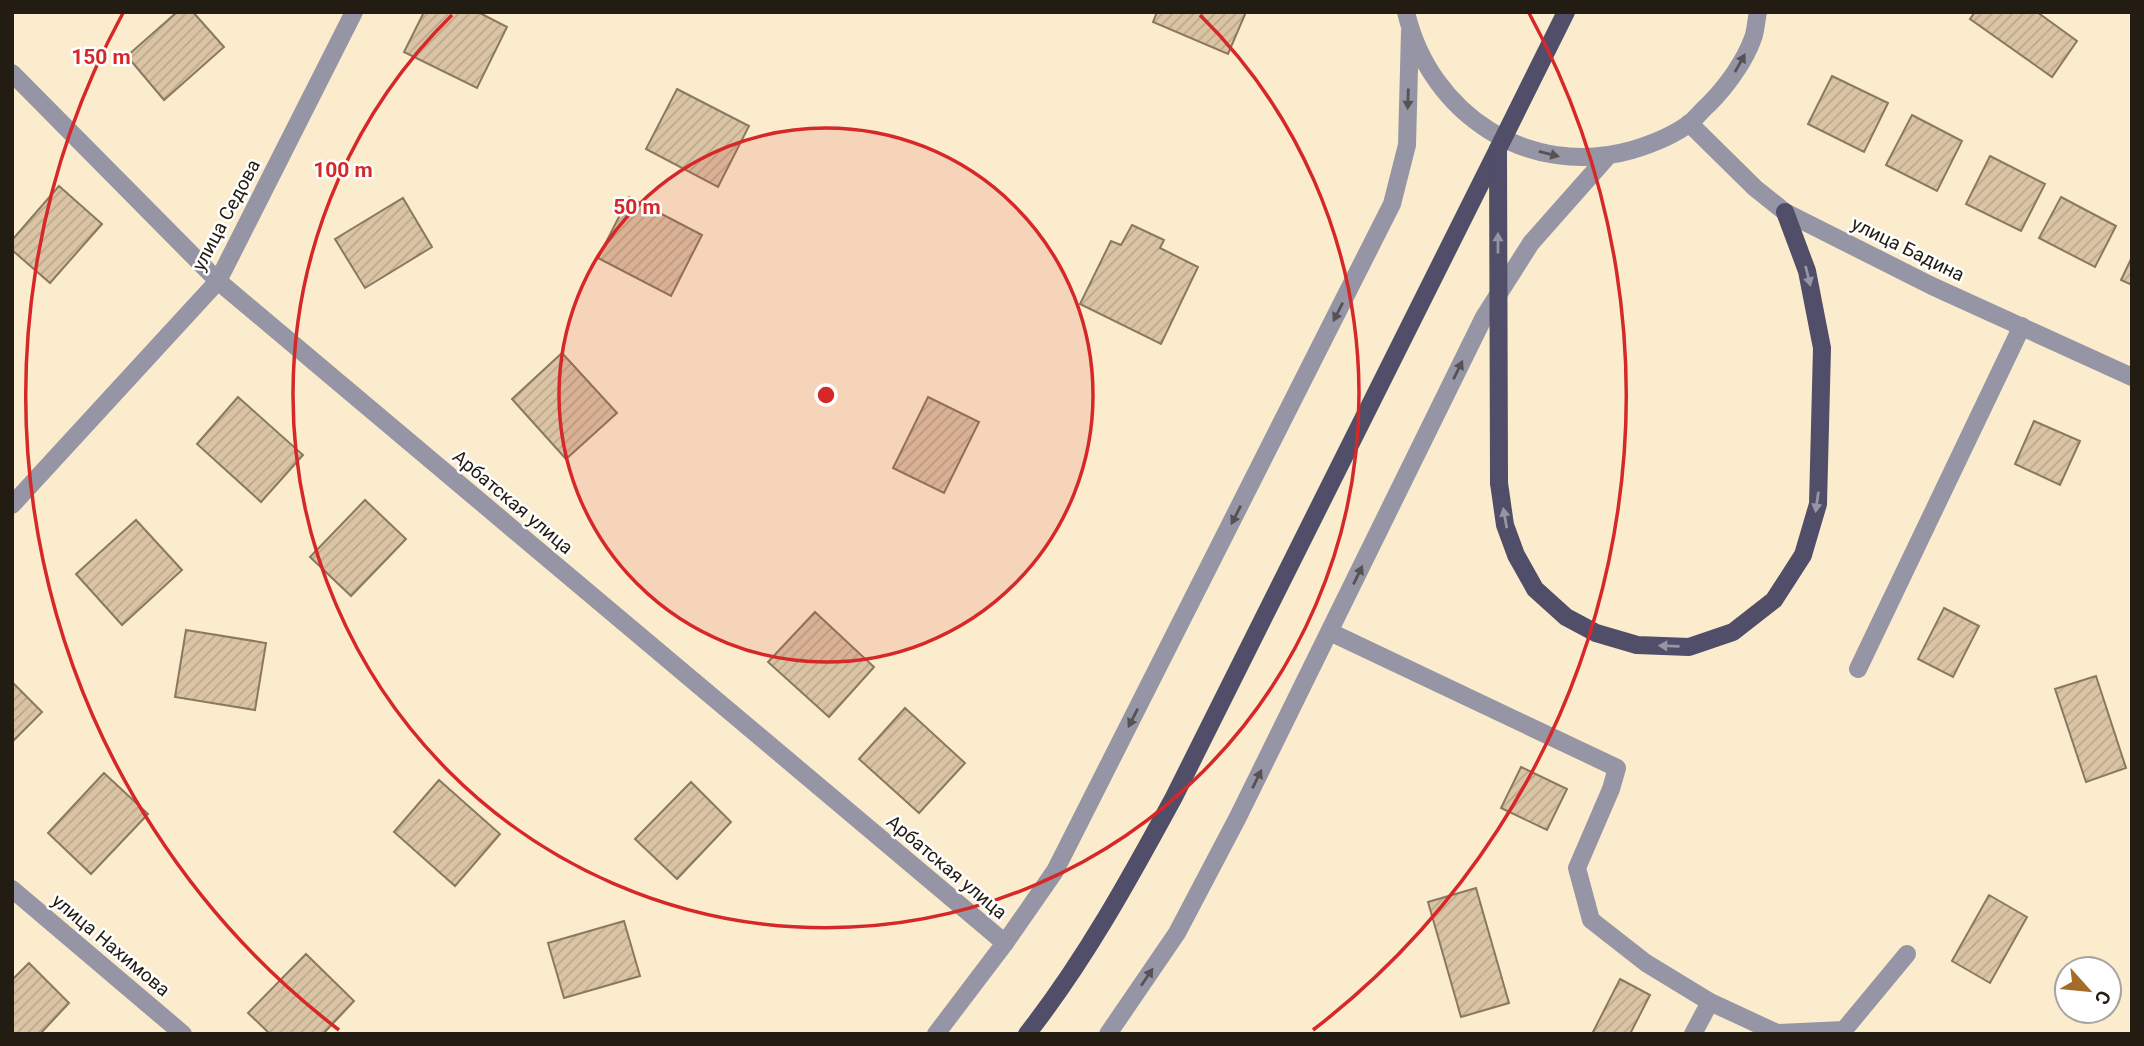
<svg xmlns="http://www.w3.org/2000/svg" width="2144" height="1046" font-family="Roboto,sans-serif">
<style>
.building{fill:url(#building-hatch);stroke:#8a795f;stroke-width:2}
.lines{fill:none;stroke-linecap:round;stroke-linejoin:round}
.service{stroke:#9695a5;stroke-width:18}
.minor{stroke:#9695a5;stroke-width:18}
.tertiary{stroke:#9695a5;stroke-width:18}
.primary{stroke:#504e68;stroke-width:18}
.primary-bridge{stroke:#504e68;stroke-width:18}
.oneway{fill:#565254}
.oneway2{fill:#9695a4}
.ring{fill:none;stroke:#d62828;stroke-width:3.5}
.labels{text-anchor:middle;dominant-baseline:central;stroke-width:5;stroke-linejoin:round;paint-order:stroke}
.street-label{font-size:19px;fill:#221c12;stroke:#fff}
.centre{fill:#d62828;stroke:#fff;stroke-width:3.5}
.ring-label{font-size:21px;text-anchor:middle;font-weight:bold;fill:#d62828;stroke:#fff;stroke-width:5;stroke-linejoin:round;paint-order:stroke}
</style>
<defs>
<pattern id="building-hatch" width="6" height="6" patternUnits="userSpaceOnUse" patternTransform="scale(1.75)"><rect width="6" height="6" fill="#dac4a4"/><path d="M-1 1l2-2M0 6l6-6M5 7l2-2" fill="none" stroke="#bba88c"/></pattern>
</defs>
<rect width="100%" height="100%" fill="#fbecce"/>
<path class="building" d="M177,12H193L224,47L164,100L127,56Z
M424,12H478L507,27L477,88L404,52Z
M1157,12H1246L1228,54L1153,22Z
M1975,12H2037L2077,41L2052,77L1970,19Z
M1832,76L1888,103L1864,152L1808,124Z
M677,89L749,126L718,187L646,149Z
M1912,115L1962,141L1937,191L1886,165Z
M1990,156L2045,184L2021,231L1966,204Z
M59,186L102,224L50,283L12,250V240Z
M629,197L702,235L671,296L598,258Z
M2061,197L2116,226L2095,267L2039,238Z
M403,198L432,247L365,288L335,239Z
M1132,225L1164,240L1160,248L1198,267L1161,344L1080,304L1111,241L1121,245Z
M2132,257V285L2121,280Z
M562,353L617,413L566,459L512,399Z
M238,397L303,455L261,502L197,444Z
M928,397L979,422L944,493L893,468Z
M2034,421L2080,441L2060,485L2015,464Z
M365,500L406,539L351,596L310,557Z
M136,520L182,570L122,625L76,574Z
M1944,608L1979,626L1953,677L1918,659Z
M815,612L874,667L829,717L768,662Z
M186,630L266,643L255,710L175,697Z
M2096,676L2126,768L2086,782L2055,689Z
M12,682L42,712L12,742Z
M905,708L965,763L919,813L859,759Z
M1521,767L1567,789L1547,830L1501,808Z
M104,773L148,814L91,874L48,833Z
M439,780L500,834L455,886L394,832Z
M691,782L731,822L677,879L635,839Z
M1476,888L1509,1003L1461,1017L1428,902Z
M1989,895L2027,917L1990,983L1952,961Z
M624,921L640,976L564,998L548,943Z
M306,954L354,1001L323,1034H270L248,1013Z
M29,963L69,1003L40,1034H12V980Z
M1620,979L1650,995L1630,1034H1592Z"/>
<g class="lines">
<path class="service" d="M1330,632L1617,768L1611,789L1577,868L1591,920L1646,963L1710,1002L1693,1034
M1858,669L2022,326
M1710,1002L1777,1033L1844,1030L1907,954"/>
<path class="minor" d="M12,73L218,281L1005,943
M12,505L218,281L354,12
M12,889L183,1034"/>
<path class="tertiary" d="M1406,12C1430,115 1529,179 1632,150C1652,144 1674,135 1690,123C1697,117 1702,110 1709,104C1726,87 1745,61 1753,38C1756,30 1756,21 1758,12
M1689,123L1755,188L1785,212L1932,286L2132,377
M936,1034L1005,943L1055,871L1392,204L1407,145L1410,31
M1108,1034L1177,933L1238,817L1484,317L1531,243L1608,156"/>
<path class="primary" d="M1499,483L1505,525L1516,555L1535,589L1566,617L1596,633L1637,645L1689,647L1733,632L1774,600L1803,555L1818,504L1822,348L1807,271L1785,212
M1027,1034C1085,960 1130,878 1174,797L1498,149"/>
<path class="primary-bridge" d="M1499,483L1498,149L1566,12"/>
</g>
<defs><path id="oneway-solid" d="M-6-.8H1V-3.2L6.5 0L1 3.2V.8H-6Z" transform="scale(1.75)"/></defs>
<g class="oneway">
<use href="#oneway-solid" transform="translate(1740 63) rotate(-61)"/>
<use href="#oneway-solid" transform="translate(1408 99) rotate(92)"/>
<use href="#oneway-solid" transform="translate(1549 154) rotate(14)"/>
<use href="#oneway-solid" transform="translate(1338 312) rotate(117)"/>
<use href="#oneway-solid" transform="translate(1458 370) rotate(-64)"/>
<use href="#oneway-solid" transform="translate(1236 515) rotate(117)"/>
<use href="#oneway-solid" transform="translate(1358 575) rotate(-64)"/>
<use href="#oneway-solid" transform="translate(1133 718) rotate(117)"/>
<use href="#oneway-solid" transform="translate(1257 779) rotate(-64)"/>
<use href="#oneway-solid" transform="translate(1147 977) rotate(-56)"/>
</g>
<g class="oneway2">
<use href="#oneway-solid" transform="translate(1498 243) rotate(-90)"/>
<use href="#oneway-solid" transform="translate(1808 276) rotate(76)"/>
<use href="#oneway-solid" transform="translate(1817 502) rotate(98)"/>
<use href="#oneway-solid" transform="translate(1505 518) rotate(-100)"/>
<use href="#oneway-solid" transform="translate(1669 646) rotate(-178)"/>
</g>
<circle cx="826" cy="395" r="267" fill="#d62828" fill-opacity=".12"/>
<g class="ring">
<circle cx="826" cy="395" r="267"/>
<path d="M1200 15A533 533 0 1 1 452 15"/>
<path d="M339 1030A800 800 0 0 1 123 13M1529 13A800 800 0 0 1 1313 1030"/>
</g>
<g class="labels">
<g class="street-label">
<text transform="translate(226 215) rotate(-62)">улица Седова</text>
<text transform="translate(1908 249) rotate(26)">улица Бадина</text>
<text transform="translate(513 502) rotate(40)">Арбатская улица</text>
<text transform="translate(947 867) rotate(40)">Арбатская улица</text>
<text transform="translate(111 945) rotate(40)">улица Нахимова</text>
</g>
</g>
<circle cx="826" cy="395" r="10" class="centre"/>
<g class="ring-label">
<text x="101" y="64">150 m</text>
<text x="343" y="177">100 m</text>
<text x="637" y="214">50 m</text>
</g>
<rect width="2144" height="1046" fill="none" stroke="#221c12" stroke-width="28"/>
<g transform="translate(2088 990) rotate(117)"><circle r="33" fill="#ffffff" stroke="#a7a4a0" stroke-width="2"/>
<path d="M0-5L12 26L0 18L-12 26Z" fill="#a46c28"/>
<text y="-10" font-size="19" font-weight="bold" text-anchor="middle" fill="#221c12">С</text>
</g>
</svg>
